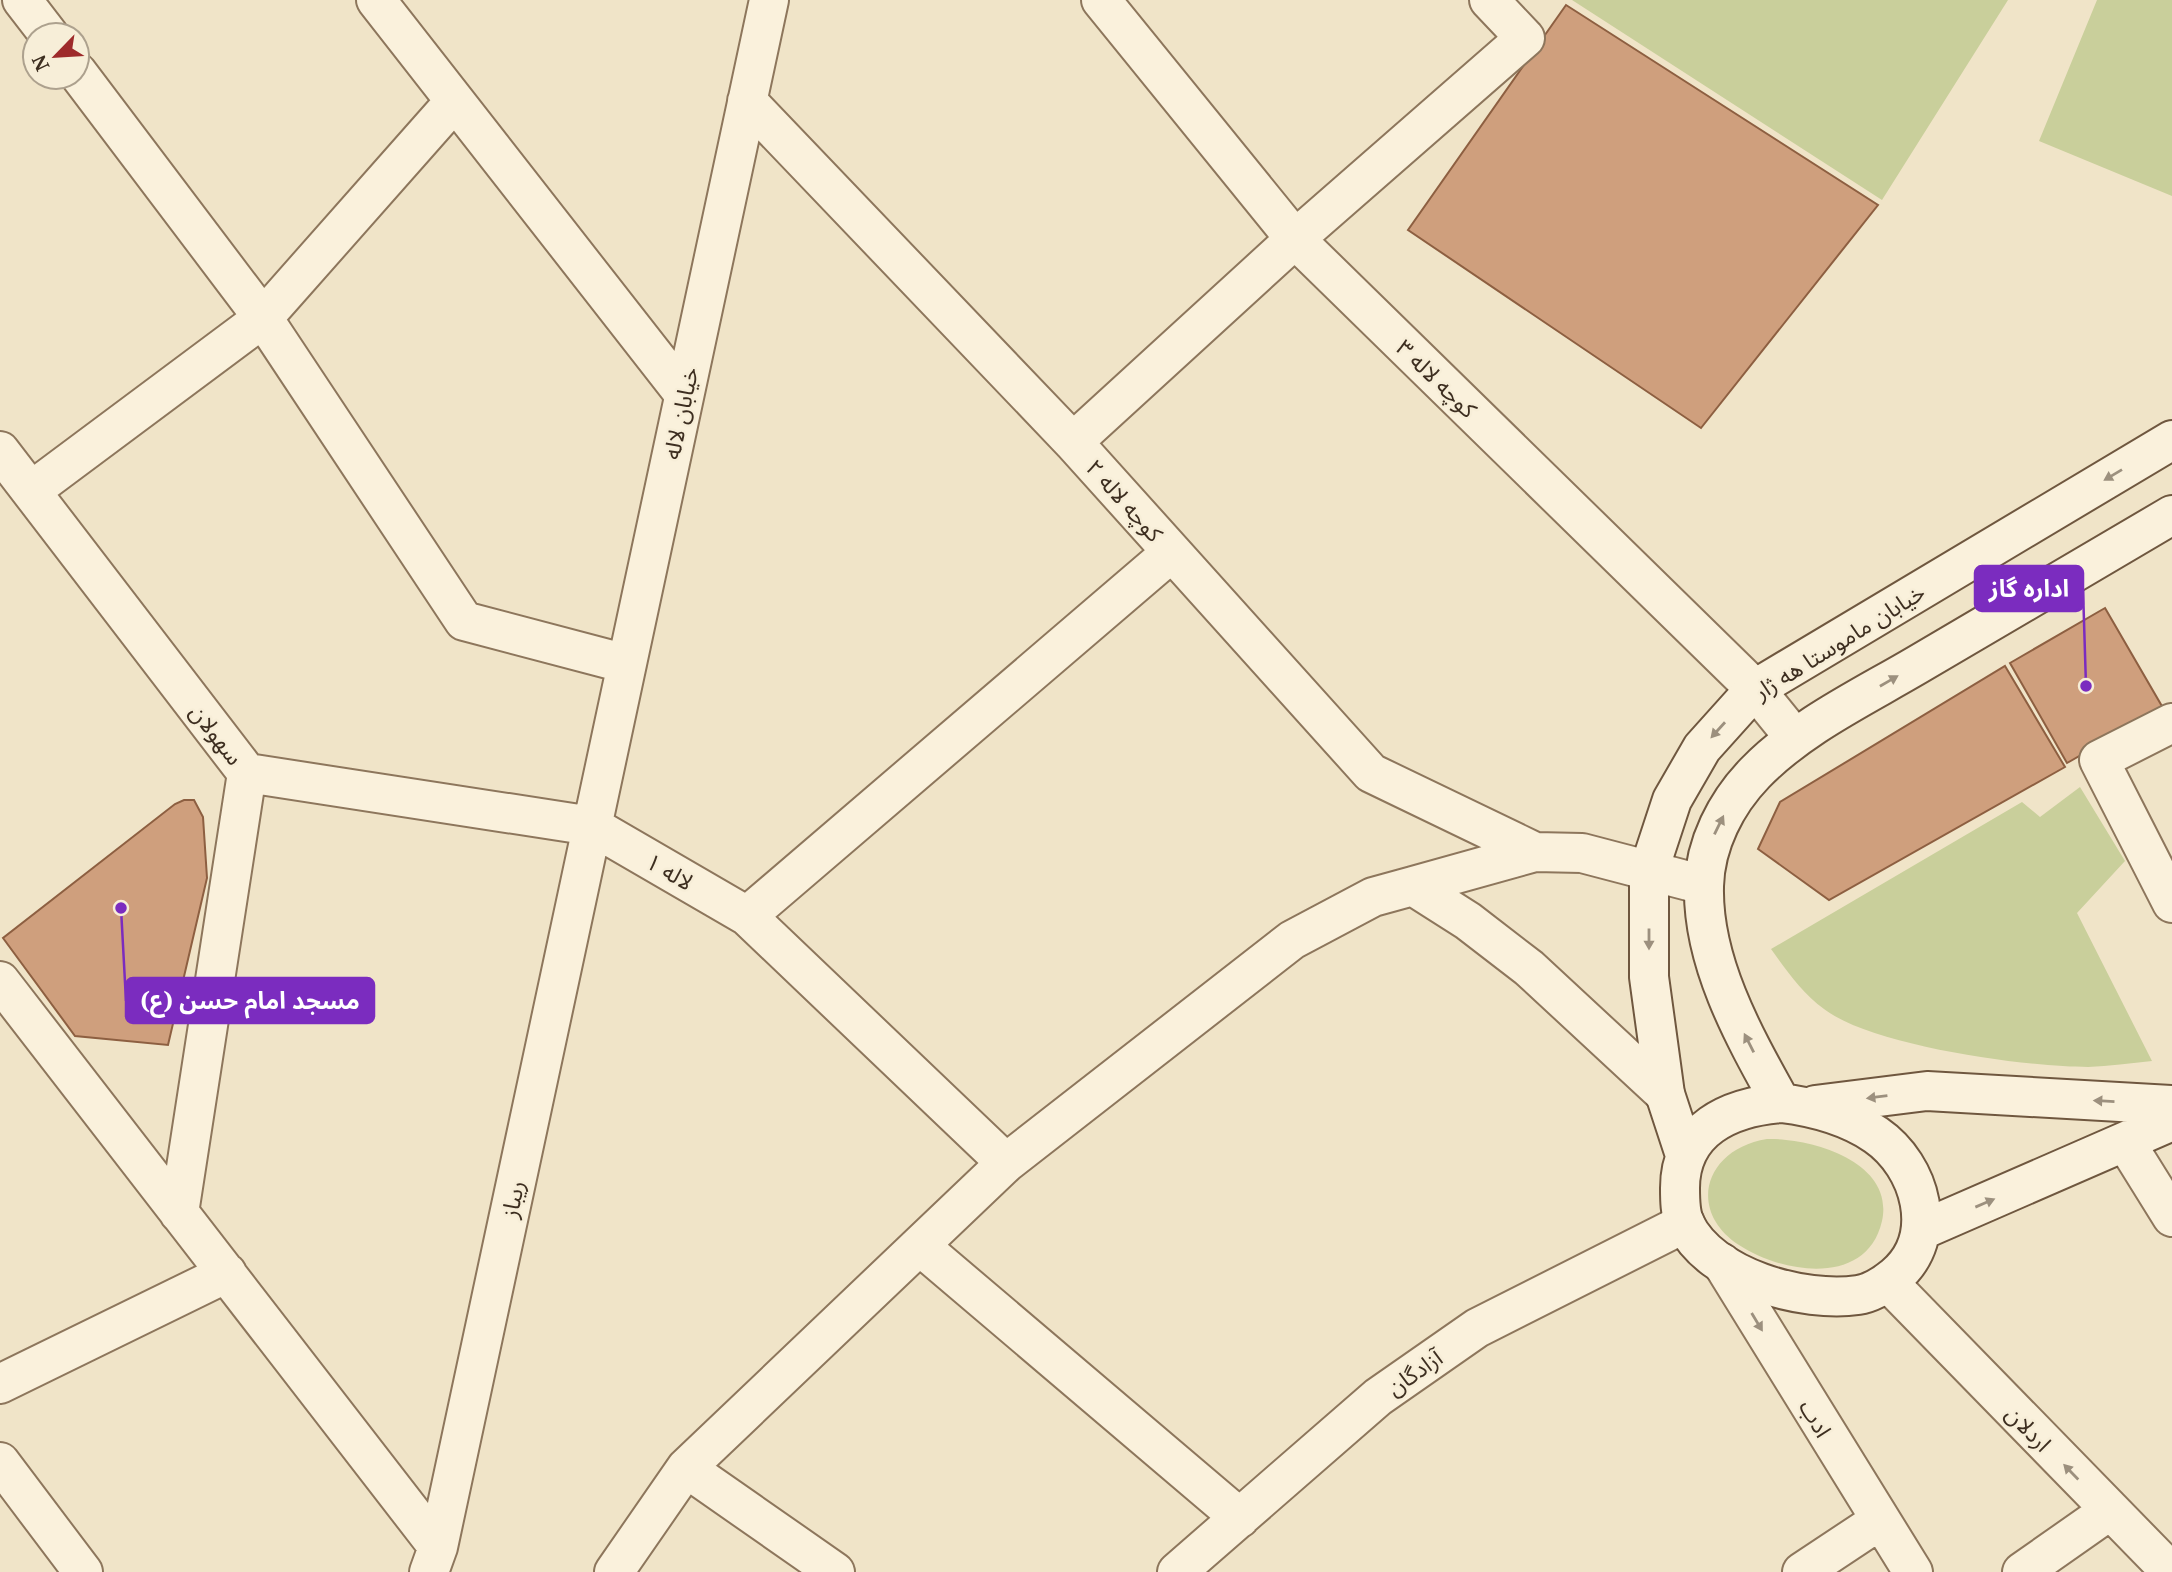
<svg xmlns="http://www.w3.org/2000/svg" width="2172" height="1572" font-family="'Noto Serif','Noto Sans Arabic',serif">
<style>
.green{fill:#c9cf9b}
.building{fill:#cf9f7d;stroke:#8d5f41;stroke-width:2}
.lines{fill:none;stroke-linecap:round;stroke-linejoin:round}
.street-casing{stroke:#8d765c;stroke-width:42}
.secondary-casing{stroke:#6f573f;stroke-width:42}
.street{stroke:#faf1dc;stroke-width:38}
.secondary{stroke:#faf1dc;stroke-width:38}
.oneway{fill:#9c907e}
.labels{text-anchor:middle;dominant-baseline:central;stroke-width:5;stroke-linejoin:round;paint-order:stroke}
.street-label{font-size:23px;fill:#3d2e20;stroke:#f7eed8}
.leader{fill:none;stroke:#7b2cbf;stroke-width:2.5}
.callout-dot{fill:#7b2cbf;stroke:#f7eed8;stroke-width:2.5}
.callout{fill:#7b2cbf;stroke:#7b2cbf;stroke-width:2.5}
.callout-label{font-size:24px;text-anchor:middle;font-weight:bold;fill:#fff}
</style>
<rect width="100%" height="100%" fill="#f0e4c8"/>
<path class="green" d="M1572,0H2008L1882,200Z
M2097,0H2172V196L2039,141Z
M2080,787L2125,861L2077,913L2152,1061C2131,1063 2109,1066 2088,1067C2026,1067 1872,1046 1824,1009C1802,993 1787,971 1771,949L2022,802L2040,817Z
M1767,1139C1810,1138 1895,1161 1882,1221C1867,1287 1783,1274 1739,1245C1686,1210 1705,1149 1767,1139Z"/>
<path class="building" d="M1566,5L1878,205L1701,428L1408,230Z
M2105,608L2163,708L2067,763L2010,663Z
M2005,666L2065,767L1829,900L1758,849L1780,802Z
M184,800H194L203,817L207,878L168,1045L75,1036L3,938L175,804Z"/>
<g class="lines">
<defs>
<path id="street" d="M22,0L49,35
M376,0L684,394
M1101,0L1295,239L1755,689L1794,737
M77,72L263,318L464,621L627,664
M747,101L1073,442L1371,773L1535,852
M1073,442L1295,239L1525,38L1489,0
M0,451L247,773L592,826L747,916L1006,1163
M31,491L263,318L454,102
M2172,723L2099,760L2172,903
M1413,886L1535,852L1582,853L1704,885
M747,916L1172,552
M0,981L438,1547
M2126,1143L2172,1217
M179,1213L247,773
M920,1246L1240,1518
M1722,1263L1913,1572
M1888,1282L2171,1572
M0,1384L227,1273
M0,1462L83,1572
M686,1468L835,1572
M429,1572L438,1547L769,0
M614,1572L686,1468L1006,1163L1292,940L1373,897L1413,886L1468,921L1529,968L1665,1094
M1177,1572L1378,1397L1477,1328L1685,1223
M1802,1572L1879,1521
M2022,1572L2109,1511"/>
<path id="secondary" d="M1781,1103C1745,1038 1702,963 1704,886C1705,844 1726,803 1755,773C1801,726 1861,698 1917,665C2002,615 2087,565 2172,515
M1781,1103C1814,1107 1848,1116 1876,1135C1921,1166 1941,1237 1895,1276C1884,1285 1872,1293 1858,1295C1804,1303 1711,1278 1685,1224C1680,1214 1680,1199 1680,1188C1680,1129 1730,1107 1781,1103Z
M1815,1105L1927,1091L2172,1105
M1685,1155L1665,1094L1649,977V870L1672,800L1702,748L1755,689L2172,440
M1922,1230L2172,1121"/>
</defs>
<use href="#street" class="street-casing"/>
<use href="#secondary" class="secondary-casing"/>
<use href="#street" class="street"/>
<use href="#secondary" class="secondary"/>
</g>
<defs><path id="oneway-solid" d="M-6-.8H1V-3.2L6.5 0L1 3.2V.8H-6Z" transform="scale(1.75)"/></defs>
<g class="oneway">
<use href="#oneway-solid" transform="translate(2113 475) rotate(149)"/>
<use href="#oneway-solid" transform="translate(1889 681) rotate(-30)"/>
<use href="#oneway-solid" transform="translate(1718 730) rotate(132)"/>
<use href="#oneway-solid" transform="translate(1719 825) rotate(-64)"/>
<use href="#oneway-solid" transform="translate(1649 939) rotate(90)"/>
<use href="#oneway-solid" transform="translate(1749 1043) rotate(-117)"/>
<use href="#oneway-solid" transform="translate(1877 1097) rotate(173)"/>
<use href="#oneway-solid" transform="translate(2104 1101) rotate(-177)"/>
<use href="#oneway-solid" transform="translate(1985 1203) rotate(-23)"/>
<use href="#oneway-solid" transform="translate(1757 1322) rotate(59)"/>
<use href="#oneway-solid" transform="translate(2071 1472) rotate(-134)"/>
</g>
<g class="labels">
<g class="street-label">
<text transform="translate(1437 378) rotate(44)">کوچه لاله ۳</text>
<text transform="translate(680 413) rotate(-78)">خیابان لاله</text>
<text transform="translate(1125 500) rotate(48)">کوچه لاله ۲</text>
<text transform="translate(1839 641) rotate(-32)">خیابان ماموستا هه ژار</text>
<text transform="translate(217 734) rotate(52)">سهولان</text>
<text transform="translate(670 871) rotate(30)">لاله ۱</text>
<text transform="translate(512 1199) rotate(-78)">ریباز</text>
<text transform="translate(1414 1372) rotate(-35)">آزادگان</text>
<text transform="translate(1816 1418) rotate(59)">ادب</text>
<text transform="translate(2029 1428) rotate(46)">اردلان</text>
</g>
</g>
<path class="leader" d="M2086 686L2083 589M121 908L126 1001"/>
<g class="callout-dot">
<circle cx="2086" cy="686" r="7"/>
<circle cx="121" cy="908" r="7"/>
</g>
<g class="callout">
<rect x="1975" y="566" width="108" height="45" rx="7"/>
<rect x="126" y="978" width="248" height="45" rx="7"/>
</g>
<g class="callout-label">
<text x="2029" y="597">اداره گاز</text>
<text x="250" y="1009">مسجد امام حسن (ع)</text>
</g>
<g transform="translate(56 56) rotate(245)"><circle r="33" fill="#f7eed8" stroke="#ada18e" stroke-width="2"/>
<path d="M0-5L12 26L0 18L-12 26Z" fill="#9e2a2b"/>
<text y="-10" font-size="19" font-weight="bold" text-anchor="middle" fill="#3d2e20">N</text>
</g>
</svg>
